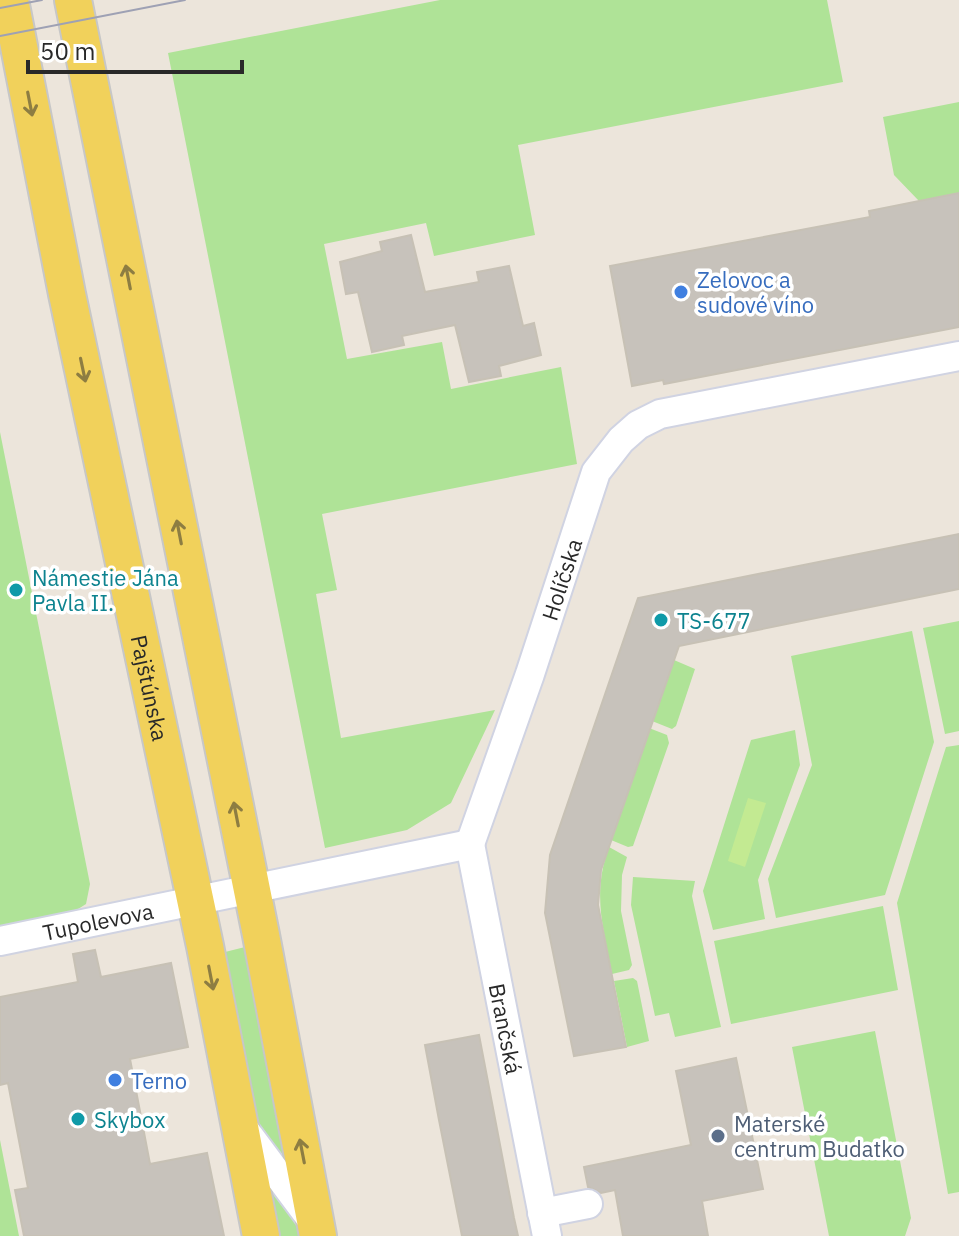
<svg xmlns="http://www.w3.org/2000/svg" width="959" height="1236" font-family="'IBM Plex Sans',sans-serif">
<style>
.green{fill:#afe397}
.pitch{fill:#c3ea92}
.building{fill:#c7c2bb;stroke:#c7c1b5;stroke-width:2}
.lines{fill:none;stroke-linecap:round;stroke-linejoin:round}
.minor-casing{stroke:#d0d3e2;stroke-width:32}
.major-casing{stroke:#c7c7c7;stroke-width:40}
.minor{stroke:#fff;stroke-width:28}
.major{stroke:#f1d15b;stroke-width:36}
.tram{stroke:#9ea1b4;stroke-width:2}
.oneway{stroke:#8d7d42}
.shop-dot{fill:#3f7fe0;stroke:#fff;stroke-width:3}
.culture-dot{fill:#0f9aa8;stroke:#fff;stroke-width:3}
.service-dot{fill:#5c6f8a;stroke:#fff;stroke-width:3}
.labels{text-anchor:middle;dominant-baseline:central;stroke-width:7;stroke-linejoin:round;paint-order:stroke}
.shop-label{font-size:22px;fill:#366cbe;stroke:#fff;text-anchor:start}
.culture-label{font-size:22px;fill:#0d838f;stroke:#fff;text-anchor:start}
.street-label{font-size:22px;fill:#292929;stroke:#fff}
.service-label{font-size:22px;fill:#4e5e75;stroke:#fff;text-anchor:start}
</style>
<rect width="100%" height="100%" fill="#ece5db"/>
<path class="green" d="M440,0H827L843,82L518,145L535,235L434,256L426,223L324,244L347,359L442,342L451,389L561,367L577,464L322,514L337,590L316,594L341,738L495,710L451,803L407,830L325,848L168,53Z
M959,102V193L919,201L894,175L883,117Z
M0,432L90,884L86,904L67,916L0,927Z
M959,621V731L945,734L923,628Z
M912,631L934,742L885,895L776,918L768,879L812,765L791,656Z
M674,660L695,669L676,726L672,729L652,721Z
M649,728L667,735L669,743L633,846L628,847L611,840Z
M795,730L800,765L758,880L765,919L713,930L703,891L751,740Z
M959,745V1192L948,1194L897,903L946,747Z
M609,847L627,857L622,875L621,911L632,965L629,970L612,974C603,927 592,893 609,847Z
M633,877L695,881L692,896L721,1027L675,1037L669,1013L655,1016L631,905Z
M883,906L898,990L731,1024L714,941Z
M245,947L301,1236H280L225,952Z
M633,978L637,981L649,1041L627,1047L614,981Z
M875,1031L911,1218L905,1236H829L792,1047Z
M0,1140L19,1236H0Z"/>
<path class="pitch" d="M748,798L766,803L745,867L728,861Z"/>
<path class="building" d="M959,193V327L664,384L663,380L632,386L610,266L870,217L869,211Z
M411,235L425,292L479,282L477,272L509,266L523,326L534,323L541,355L499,366L501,376L469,382L455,325L402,336L404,345L372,352L358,292L346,294L340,262L382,251L380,242Z
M959,534V589L679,646L601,870L598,905L626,1047L574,1056L545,913L550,855L638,598Z
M95,950L101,977L171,963L188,1047L130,1059L150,1164L207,1153L224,1236H24L15,1190L28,1188L8,1083L0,1085V997L78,982L73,954Z
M479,1035L514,1218L518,1236H462L439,1120L425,1045Z
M736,1058L763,1189L702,1201L708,1236H623L615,1190L601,1193L588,1187L584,1167L691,1145L676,1071Z"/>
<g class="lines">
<defs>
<g id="minor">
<path id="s1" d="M470,844L530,674L596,472L621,440L638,425L660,414L959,356"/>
<path id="s2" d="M470,844L547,1236"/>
<path id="s3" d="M0,941L470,844"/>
<path d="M241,1125L314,1223"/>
<path d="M542,1213L588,1204"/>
</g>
<g id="major">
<path id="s4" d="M10,0L67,294L205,946L261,1236"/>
<path d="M73,0L261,935L318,1236"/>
</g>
</defs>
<use href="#minor" class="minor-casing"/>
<use href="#major" class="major-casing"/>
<use href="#minor" class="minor"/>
<use href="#major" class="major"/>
<path class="tram" d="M0,8L42,0
M0,36L185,0"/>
</g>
<defs><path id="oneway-shaft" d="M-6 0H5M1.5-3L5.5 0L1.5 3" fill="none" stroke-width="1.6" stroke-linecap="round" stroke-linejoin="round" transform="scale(2)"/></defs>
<g class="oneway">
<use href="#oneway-shaft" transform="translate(30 104) rotate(79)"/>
<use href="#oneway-shaft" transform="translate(128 277) rotate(-101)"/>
<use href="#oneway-shaft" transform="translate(83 370) rotate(78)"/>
<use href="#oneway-shaft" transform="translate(179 532) rotate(-101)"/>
<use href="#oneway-shaft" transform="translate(236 814) rotate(-101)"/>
<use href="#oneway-shaft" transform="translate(211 978) rotate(79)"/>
<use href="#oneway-shaft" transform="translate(302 1151) rotate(-101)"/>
</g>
<g class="shop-dot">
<circle cx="681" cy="292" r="8"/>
<circle cx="115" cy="1080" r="8"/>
</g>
<g class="culture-dot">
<circle cx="16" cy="590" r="8"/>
<circle cx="661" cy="620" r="8"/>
<circle cx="78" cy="1119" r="8"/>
</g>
<circle class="service-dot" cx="718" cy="1136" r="8"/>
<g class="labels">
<g class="shop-label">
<text x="697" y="279">Zelovoc a<tspan x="697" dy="25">sudové víno</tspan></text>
<text x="131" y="1080">Terno</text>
</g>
<g class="culture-label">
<text x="32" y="577">Námestie Jána<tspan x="32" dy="25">Pavla II.</tspan></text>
<text x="677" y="620">TS-677</text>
<text x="94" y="1119">Skybox</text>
</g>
<g class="street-label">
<text stroke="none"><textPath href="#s1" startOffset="280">Holíčska</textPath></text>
<text stroke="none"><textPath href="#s4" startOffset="702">Pajštúnska</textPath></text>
<text stroke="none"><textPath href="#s3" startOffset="100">Tupolevova</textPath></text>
<text stroke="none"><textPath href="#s2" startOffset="188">Brančská</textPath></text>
</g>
<g class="service-label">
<text x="734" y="1123">Materské<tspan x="734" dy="25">centrum Budatko</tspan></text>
</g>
</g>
<path d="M28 60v12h214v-12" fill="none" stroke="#292929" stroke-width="4"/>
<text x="40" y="60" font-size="24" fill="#292929" stroke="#ffffff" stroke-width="6" paint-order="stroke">50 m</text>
</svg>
